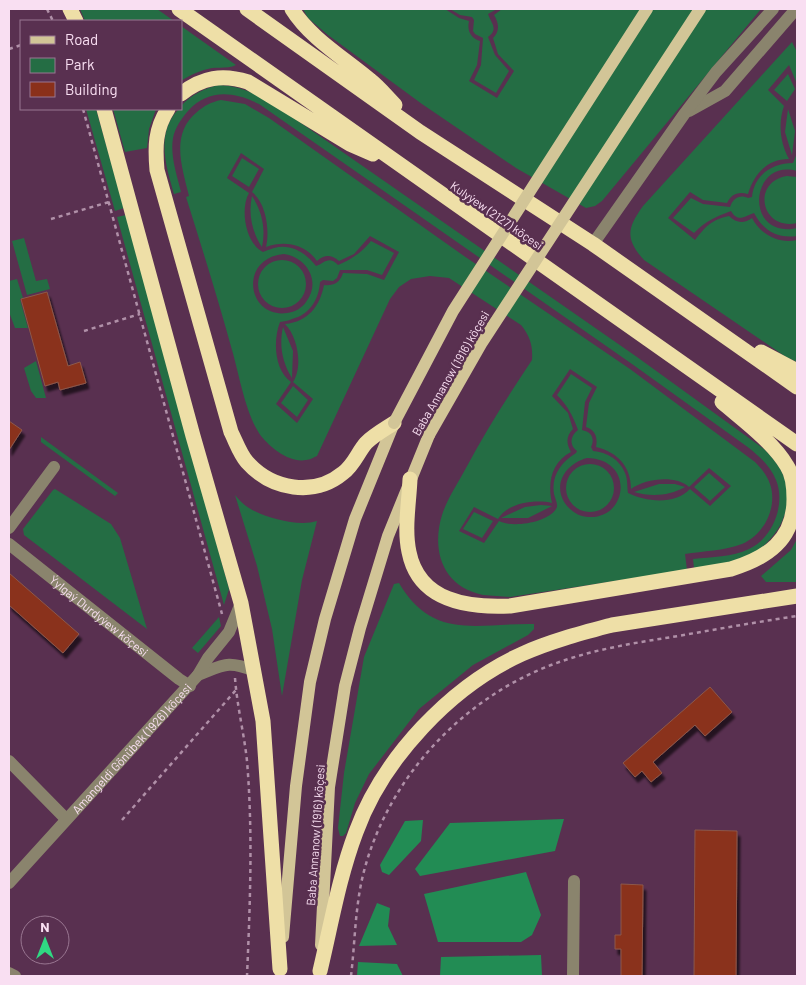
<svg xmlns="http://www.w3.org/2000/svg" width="806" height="985" font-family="Barlow,sans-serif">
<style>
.green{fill:#246d44;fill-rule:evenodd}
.forest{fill:#228c54}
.building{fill:#8a301a;stroke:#8d584a;filter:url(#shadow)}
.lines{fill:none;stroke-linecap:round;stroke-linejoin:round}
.path{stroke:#b090a8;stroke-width:2.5;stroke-dasharray:4 4;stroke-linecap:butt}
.minor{stroke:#8a846d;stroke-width:12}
.major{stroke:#d2c597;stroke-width:12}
.highway{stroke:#eedfa7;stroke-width:15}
.major-bridge{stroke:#d2c597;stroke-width:12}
.labels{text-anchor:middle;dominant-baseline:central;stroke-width:5;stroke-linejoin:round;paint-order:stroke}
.street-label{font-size:12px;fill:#f9dff2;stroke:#593050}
</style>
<defs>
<filter id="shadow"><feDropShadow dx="3" dy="5.5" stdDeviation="1" flood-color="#0009"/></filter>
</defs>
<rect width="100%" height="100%" fill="#593050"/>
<path class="green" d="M80,9H157L174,21H85Z
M303,9H445L459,18L469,21C467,30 470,38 480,41L477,65L469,81L497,98L514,71L498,54L493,38C500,31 499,23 494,15L502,9H761L602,201L595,206L586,208L516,168L422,104L328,35L308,18Z
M450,9H497L488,14C491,23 499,29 488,37L495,55L509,71L496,93L474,80L481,65L483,38L475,34L473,31L474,20L472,17L460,15Z
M181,26L236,65C229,69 220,67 212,68C201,70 190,75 181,81Z
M792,42L797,52V84L789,65L768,90L784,106C778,123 780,143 789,159C767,159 754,174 748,194C738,191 731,194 727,203L703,200L690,192L668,218L695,240C706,226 711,220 729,216C736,223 744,224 752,218C761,235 779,244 797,240V362L786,357L644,260C625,239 627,228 643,206Z
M788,74L795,89L787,101L774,90Z
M219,85C241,86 256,94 275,105L637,357L764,449C772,457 780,466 784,477C795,507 779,537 754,553C738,564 713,565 694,568L693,559C712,557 732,557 749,549C773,538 786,504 776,480C770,466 760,457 749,448L632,364L259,104C233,91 208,89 188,111C181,119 175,128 173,138C170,156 177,175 181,192L174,194C167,169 157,140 173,116C176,112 177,110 181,109V106C191,95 205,88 219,85Z
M221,100L245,104L269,118L464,256L630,369L755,462C761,468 767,475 770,484C778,507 764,535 742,544C724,551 703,551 685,554L687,570L510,597C501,596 492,596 483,595C443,587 431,551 442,515C447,499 458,483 466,468C486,430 509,395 532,360C533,346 530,336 521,325L449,278L430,276L411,279L399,287L390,299L317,456C314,457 310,460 306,460C289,463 271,448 261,436C246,416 239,374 232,350C218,299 202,248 186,197L189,196C182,167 170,134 197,112C204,106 211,102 221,100ZM241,153L264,169L252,192C266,203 270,230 266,247C285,240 305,244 317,261C324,255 331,254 339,261L354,254L370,236L399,252L384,280L367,274L343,273C340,283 333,286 324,285C320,306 308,322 285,324C298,337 303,367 293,382L313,399L297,423L276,404L291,382C274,370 273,340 280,322C284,321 288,321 292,319C309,315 319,300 320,282L323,280L333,281L337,278L340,270H367L382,275L394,253L371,241C361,253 352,259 338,265C329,255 324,263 316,266C306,253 291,243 274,248C270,249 266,251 263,252C245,243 240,208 249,193L227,178ZM284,254C306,257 322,281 306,302C302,308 295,312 287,313C247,319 238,258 284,254ZM570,369L597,387L589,403L586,427C595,430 598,437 596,447C617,452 631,466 631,489C646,478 676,475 689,487L709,468L731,486L710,506L690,489C675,505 646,502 628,493C627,487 628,480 625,473C620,460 607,452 593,451L591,447C595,439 592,432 582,430L585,402L592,388L571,374L557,395C568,406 573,416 578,430C570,436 569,445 577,451L576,453C561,462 551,476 554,494C555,499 559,505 556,509C547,523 512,528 499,521L484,543L459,531L474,507L498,519C507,503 535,499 552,503C547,482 552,462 571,452C566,443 566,436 573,429L568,413L552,396ZM587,458C635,459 628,519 589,517C581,517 574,513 569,508C550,488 564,464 587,458Z
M86,109H96L124,208L115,211Z
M113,109H156L149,129L147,148L125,152Z
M788,109L795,131L792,155L785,132Z
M797,153V171C749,158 744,240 797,228V236C777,239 763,230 754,213C745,216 738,223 731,211C715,217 706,221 694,233L673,218L691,198L703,204L730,207C733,198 740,194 748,198L752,197C754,175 772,163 793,163Z
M242,158L259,169L249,187L232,176Z
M787,176L797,177V223C761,231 751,182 787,176Z
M252,196C262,211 266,229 262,247C252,232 248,214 252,196Z
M126,215L228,585L229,589L224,605L117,217Z
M24,238L36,281L47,279L50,289L27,295L12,241Z
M258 284a24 24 0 1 1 48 0a24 24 0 1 1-48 0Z
M17,279L23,298L20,299L28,328H15L9,312V281Z
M283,327L293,351L292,378C282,362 279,345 283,327Z
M36,361L46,398H36L31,391L24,368Z
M293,386L308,400L297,417L281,403Z
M41,437L118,493L115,496L41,442Z
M566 488a24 24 0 1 1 48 0a24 24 0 1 1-48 0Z
M709,473L725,487L710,501L694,487Z
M659,484H675L685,487C669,496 651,497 634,492Z
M55,489L111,524L120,538L147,629L24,535L23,529L53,490Z
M235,495C239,500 244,505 249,508C265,518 299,527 317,521L302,580L282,696L272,629L257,566Z
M541,505L552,506L528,518H501L525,507Z
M474,512L493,521L482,538L463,529Z
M797,539V582H766L761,576L791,550Z
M399,583C433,641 477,623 534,624V629L528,635L473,665L419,709L369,774L355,803L346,833L343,836H340L338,828L344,773L364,657L394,584Z
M219,617L221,626L198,653L192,648Z"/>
<path class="forest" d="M564,819L555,851L420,876L415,869L450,823Z
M423,820L421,841L389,875L382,872L380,865L405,821Z
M526,872L541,915L532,935L521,942H438L424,894Z
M377,903L390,908L388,926L397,945L359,946Z
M541,955L542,976H440L441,957Z
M358,962L397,964L403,976H357Z"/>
<path class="building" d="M47,292L68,366L80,362L86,383L60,390L58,382L45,386L21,299Z
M9,421L22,430L9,450Z
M9,573L79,634L63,653L9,605Z
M710,687L732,712L705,736L695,725L653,762L662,773L651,782L642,771L635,777L623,763Z
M695,830L737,831L736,976H694Z
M621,884L643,885L642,976H621V949H615V935H621Z"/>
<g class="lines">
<path class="path" d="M47,9L53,21
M9,49L21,45
M83,109L222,614
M51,219L109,202
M84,331L140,314
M235,678C237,706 244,733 247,761C253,833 250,905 247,976
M122,820L236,690
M351,976C355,943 355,908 363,875C386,782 457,703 546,667C588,650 634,643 678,636C718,629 757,622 797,616"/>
<g class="minor">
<path d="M689,111L725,91L796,9"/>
<path d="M593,244L685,113L716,72L773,9"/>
<path d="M9,528L54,467"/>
<path id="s1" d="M9,544L179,679L190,686"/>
<path d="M198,675C224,665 227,660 255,671"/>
<path d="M9,761L66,819"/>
<path id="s2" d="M9,883L198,675L208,658L229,632L241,603"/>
<path d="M9,973L15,976"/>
<path d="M573,976L574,881"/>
</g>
<path class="major" d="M283,937L296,786L310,682L325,619L355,519L394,423
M321,945L329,787L345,686L360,628L388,536L429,435"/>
<path class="highway" d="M70,9L76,21
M179,9L797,444
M247,9L420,132L593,244L797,387
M292,9C310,38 344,58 370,80C379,87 387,97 395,105
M181,94C202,77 223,74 248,82L350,144L373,154
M104,109L193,436L241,603L263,721L280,969
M168,109C155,129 155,147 157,170L231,432C236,442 240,454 247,462C272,490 314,497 343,473C354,465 358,452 366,443C374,435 385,429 394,423
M761,352L797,371
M410,479C409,503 404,529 409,552C419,602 469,608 510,606L731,569C767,558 794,540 794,499C794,488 793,475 787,466C773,442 743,420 722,402
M320,971C331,925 339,877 356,832C383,758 451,686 522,654C551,641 582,633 612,625L797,596"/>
<path class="major-bridge" d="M394,423L453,311L647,9
M429,435L481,344L700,9"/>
</g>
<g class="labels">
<g class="street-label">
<text transform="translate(497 215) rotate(35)">Kulyýew (2127) köçesi</text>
<text transform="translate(450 373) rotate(-60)">Baba Annanow (1916) köçesi</text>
<text stroke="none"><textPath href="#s1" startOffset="115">Ýylgaý Durdyýew köçesi</textPath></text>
<text stroke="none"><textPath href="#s2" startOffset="182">Amangeldi Gönübek (1926) köçesi</textPath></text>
<text transform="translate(315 835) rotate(-86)">Baba Annanow (1916) köçesi</text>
</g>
</g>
<rect width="806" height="985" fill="none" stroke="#f9dff2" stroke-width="20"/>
<rect x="20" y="20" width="162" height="90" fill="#593050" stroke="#997691"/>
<rect x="30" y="36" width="25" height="8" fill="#d2c597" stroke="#997691"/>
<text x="65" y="45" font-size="15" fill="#f9dff2">Road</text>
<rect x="30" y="58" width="25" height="15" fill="#246d44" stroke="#997691"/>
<text x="65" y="70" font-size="15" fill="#f9dff2">Park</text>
<rect x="30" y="82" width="25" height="15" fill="#8a301a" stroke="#997691"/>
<text x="65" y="95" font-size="15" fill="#f9dff2">Building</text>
<g transform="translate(45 940)"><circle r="24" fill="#593050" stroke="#997691"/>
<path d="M0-4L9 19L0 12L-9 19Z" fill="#30d883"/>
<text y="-8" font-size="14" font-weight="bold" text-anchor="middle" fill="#f9dff2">N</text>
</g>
</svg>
